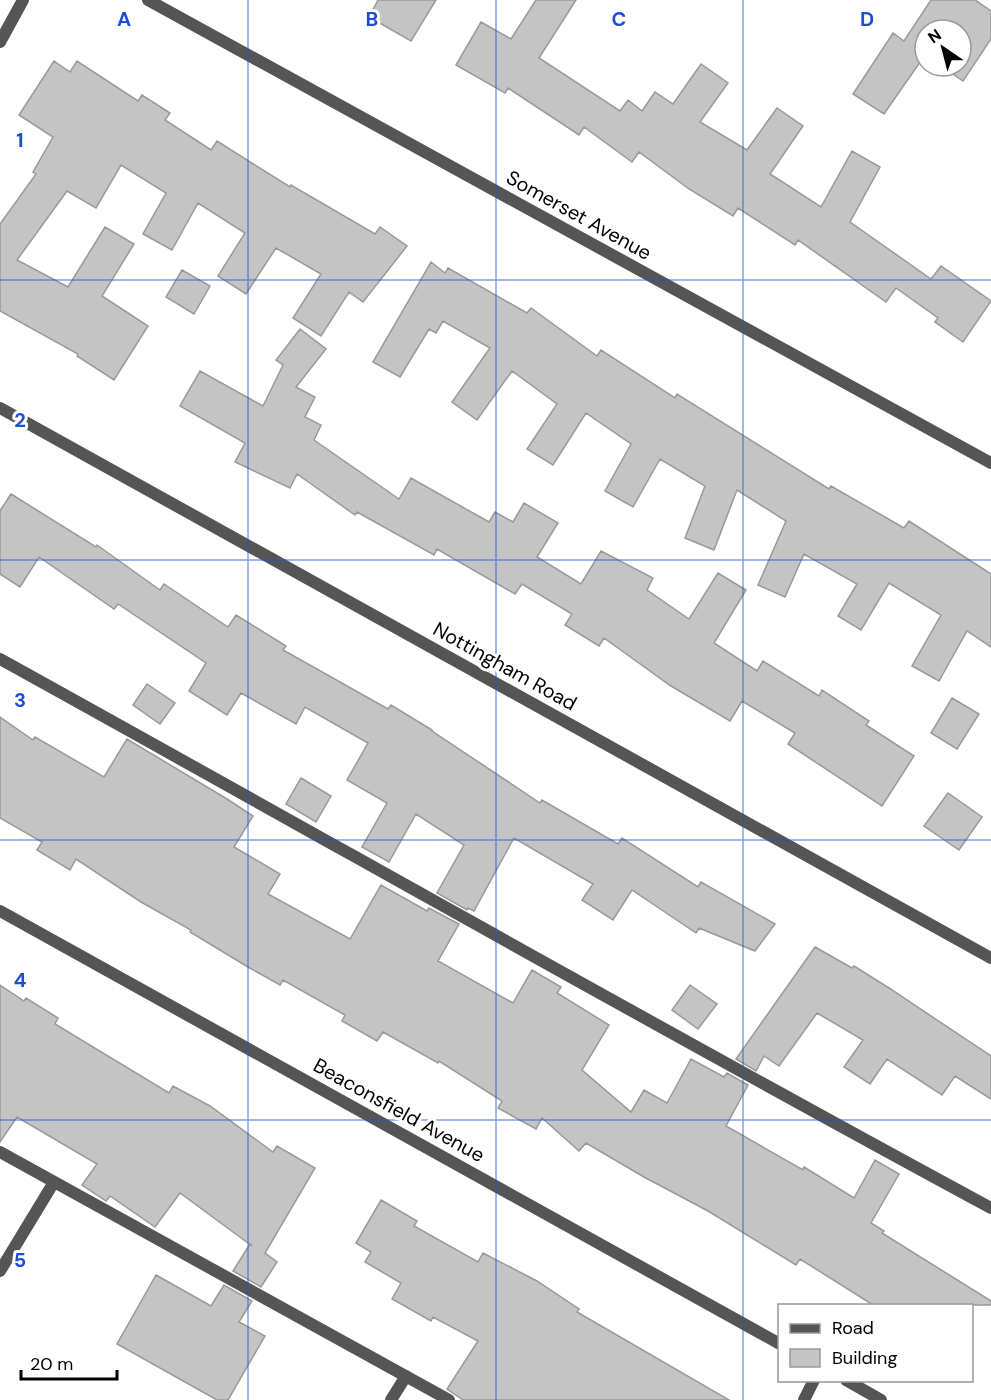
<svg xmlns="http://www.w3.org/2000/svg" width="991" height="1400" font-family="'DM Sans',sans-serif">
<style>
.building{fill:#c4c4c4;stroke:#999;stroke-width:1.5}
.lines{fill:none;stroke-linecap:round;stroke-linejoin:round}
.lane{stroke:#555;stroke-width:12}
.street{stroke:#555;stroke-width:12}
.grid{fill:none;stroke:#1d4ed8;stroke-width:1.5;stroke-opacity:0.55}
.labels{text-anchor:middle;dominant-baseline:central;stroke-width:6;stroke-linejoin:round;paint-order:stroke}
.street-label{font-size:20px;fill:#000;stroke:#fff}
.grid-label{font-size:20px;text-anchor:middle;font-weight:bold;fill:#1d4ed8;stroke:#fff;stroke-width:6;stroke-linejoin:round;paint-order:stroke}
</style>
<rect width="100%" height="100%" fill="#fff"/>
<path class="building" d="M378,0H436L411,41L369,17Z
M536,0H576L539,58L620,111L628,100L642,111L655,92L673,104L701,64L728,83L700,122L747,150L777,108L803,126L770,174L821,207L852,151L880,167L850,222L931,279L941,266L991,301L963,342L935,322L938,318L896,288L886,302L798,240L795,245L738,208L733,216L689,189L639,152L632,162L584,127L579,135L508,88L505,93L456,65L481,22L511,39Z
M931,0H975L991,11V39L963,81L941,66H961V30H925V55L884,114L853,94L893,33L904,41Z
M54,61L70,72L77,61L138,101L142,95L170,113L165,120L211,150L217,141L290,187L291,185L375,234L380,227L407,246L363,302L349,292L321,336L293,318L321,274L276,248L246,294L218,276L245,233L198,203L172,250L143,234L166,193L121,165L96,208L67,191L17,260L68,287L105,227L134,244L102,296L148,326L114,380L77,356L78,354L0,311V224L36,174L33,172L53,137L19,115Z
M431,262L445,273L448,268L527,313L531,308L597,356L601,350L675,398L677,394L829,489L831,486L904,528L909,521L991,574V647L967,631L939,681L912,666L941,615L889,583L861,630L838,616L857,584L804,554L785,597L758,585L786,521L737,490L714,550L685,538L705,486L660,459L633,507L605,491L631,444L586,413L553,465L527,449L557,404L512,371L477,420L452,402L490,348L443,321L436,333L429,329L400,377L373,362Z
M182,270L210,286L194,314L166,297Z
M300,329L326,349L296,387L315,397L305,417L321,425L314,440L399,499L411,478L489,522L495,512L513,522L524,503L558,523L537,557L581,584L601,551L653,578L647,590L689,619L718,573L746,590L714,643L757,671L763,661L819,696L822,690L869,721L866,725L914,756L882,806L788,744L795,733L742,701L730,721L671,686L604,638L599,646L565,625L572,614L522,584L515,594L437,549L434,555L357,512L355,515L297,474L290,488L235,462L245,443L180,406L200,371L263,406L283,365L276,360Z
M11,494L96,547L97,545L160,590L164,584L228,627L236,615L286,646L283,650L388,709L391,705L432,730V731L540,803L542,800L618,844L622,838L698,887L701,882L775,924L755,951L699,928L696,933L632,890L613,920L582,900L593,884L514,838L474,911L468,908L467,910L437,893L464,845L416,814L389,862L362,847L387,803L347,780L368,743L305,707L296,724L241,693L227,715L189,691L206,663L118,604L114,609L39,557L20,587L0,574V511Z
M147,684L175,703L160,724L133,705Z
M952,698L979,714L957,749L931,733Z
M0,717L33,740L35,737L104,777L127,739L227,799L253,816L234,847L280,874L268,894L350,939L381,885L427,911L429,908L459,924L438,961L513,1003L532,970L561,987L557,993L609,1025L582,1070L631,1112L644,1090L667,1103L691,1059L724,1077L727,1073L748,1085L726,1126L803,1170L804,1167L854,1198L875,1160L899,1174L871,1223L884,1231L882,1233L991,1301V1305H873L800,1259L796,1265L708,1211L644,1177L586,1143L579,1151L542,1118L536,1129L498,1108L502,1101L439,1061L438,1063L383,1032L377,1041L342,1021L345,1015L283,980L280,985L248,967L190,932L191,930L141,902L76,859L70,870L37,850L42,842L0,818Z
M301,778L331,796L316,822L286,804Z
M948,793L982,817L959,850L924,826Z
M815,947L852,968L854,966L889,988L991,1056V1099L955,1076L942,1095L887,1059L870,1084L844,1067L863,1040L817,1013L779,1066L764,1056L756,1071L736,1059Z
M0,985L24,1001L26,998L58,1018L55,1024L169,1093L173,1086L210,1106L273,1152L277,1146L315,1168L265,1253L277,1262L261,1287L233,1271L250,1244L252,1246L180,1193L155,1227L110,1196L106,1201L82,1185L97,1164L17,1117L0,1142Z
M690,985L717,1004L698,1029L672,1010Z
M381,1200L417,1221L414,1226L478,1262L483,1253L537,1281L579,1309L577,1312L729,1400H463L447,1389L478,1341L433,1317L431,1321L392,1299L401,1283L365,1262L371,1252L356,1243Z
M156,1275L211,1306L224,1285L252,1301L239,1322L265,1336L228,1400H217L117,1344Z"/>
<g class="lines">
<path class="lane" d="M0,659C331,842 659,1029 991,1208
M0,1152L449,1400
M0,1271L54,1182
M391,1400L406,1376
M804,1400L814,1380"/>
<path class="street" d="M148,0L991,463
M0,42L23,0
M0,408L991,958
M0,911L780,1344
M846,1380L881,1400"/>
</g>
<path class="grid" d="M248,0V1400M496,0V1400M743,0V1400M0,280H991M0,560H991M0,840H991M0,1120H991"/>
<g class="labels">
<g class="street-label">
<text transform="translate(579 215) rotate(29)">Somerset Avenue</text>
<text transform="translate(505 666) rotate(29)">Nottingham Road</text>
<text transform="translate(399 1110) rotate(29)">Beaconsfield Avenue</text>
</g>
</g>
<g class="grid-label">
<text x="124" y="26">A</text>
<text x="372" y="26">B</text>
<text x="619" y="26">C</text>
<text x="867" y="26">D</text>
<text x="20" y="147">1</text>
<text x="20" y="427">2</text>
<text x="20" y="707">3</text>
<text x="20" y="987">4</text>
<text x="20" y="1267">5</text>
</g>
<rect x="778" y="1304" width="195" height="78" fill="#ffffff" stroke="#999999" stroke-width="1.5"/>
<rect x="790" y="1324" width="30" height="9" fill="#555555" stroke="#999999" stroke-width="1.5"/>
<text x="832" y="1334" font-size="18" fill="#000000">Road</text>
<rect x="790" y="1349" width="30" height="18" fill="#c4c4c4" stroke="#999999" stroke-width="1.5"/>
<text x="832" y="1364" font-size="18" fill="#000000">Building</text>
<g transform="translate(943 48) rotate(325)"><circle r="28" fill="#ffffff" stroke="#999999" stroke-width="1.5"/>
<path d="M0-4.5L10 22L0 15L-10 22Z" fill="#000000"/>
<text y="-9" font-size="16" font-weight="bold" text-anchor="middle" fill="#000000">N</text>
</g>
<path d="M21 1370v9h96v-9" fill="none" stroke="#000000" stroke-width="3"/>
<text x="30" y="1370" font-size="18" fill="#000000" stroke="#ffffff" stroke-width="4.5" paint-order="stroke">20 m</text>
</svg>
